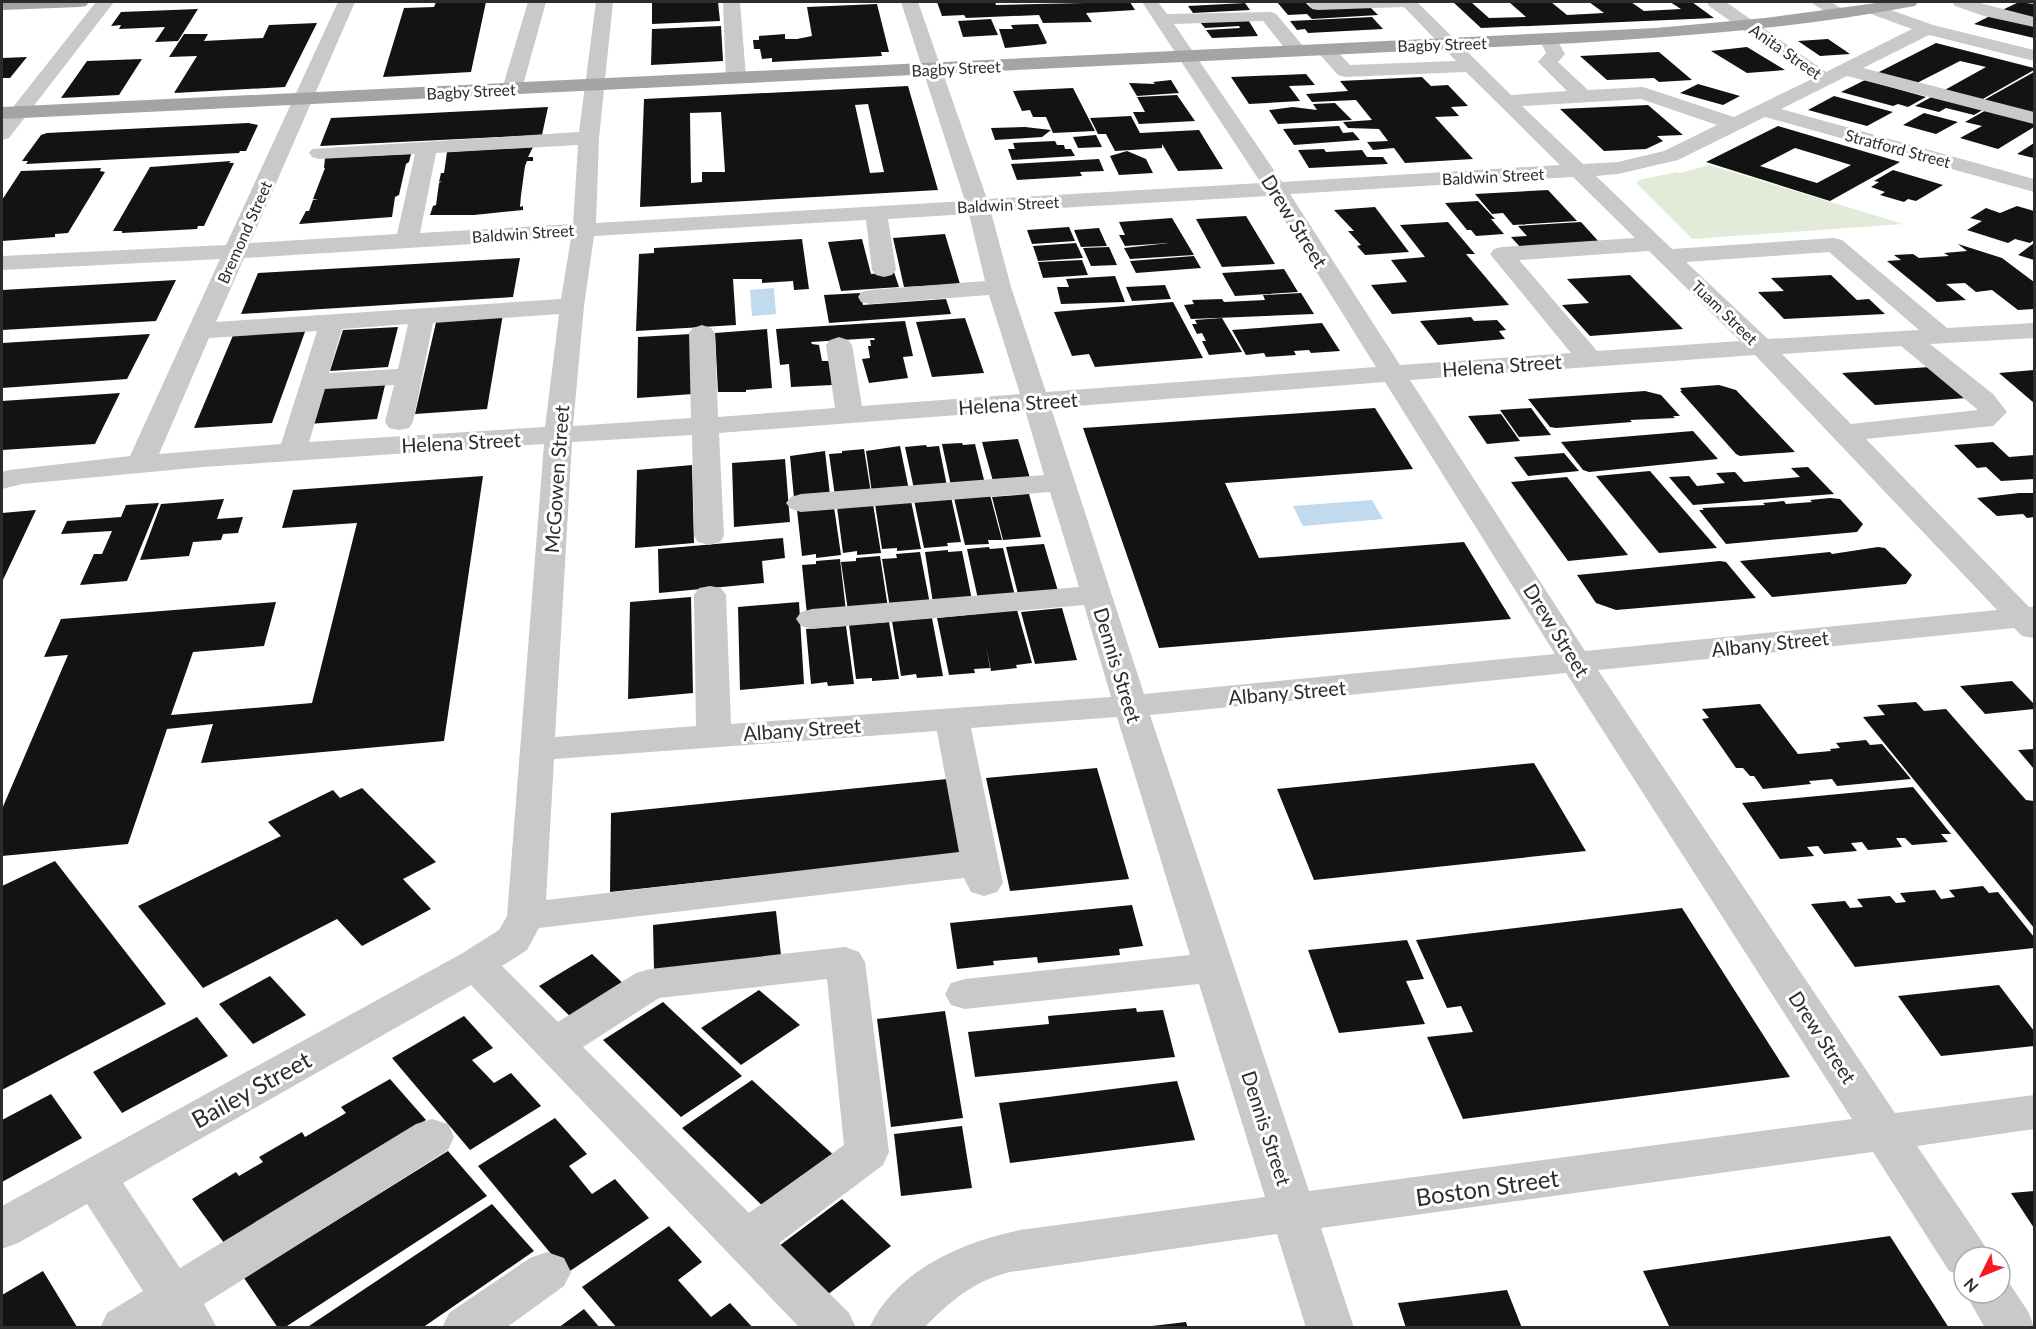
<svg xmlns="http://www.w3.org/2000/svg" width="2036" height="1329" font-family="Lato,sans-serif">
<style>
.green{fill:#e1ebd7}
.water{fill:#c0dbee}
.building{fill:#131313;fill-rule:evenodd}
.lines{fill:none;stroke-linecap:round;stroke-linejoin:round}
.minor{fill:#c9c9c9;fill-rule:evenodd}
.major{fill:#a4a4a4;fill-rule:evenodd}
.labels{text-anchor:middle;dominant-baseline:central;stroke-width:6;stroke-linejoin:round;paint-order:stroke}
.far-street-label{font-size:16px;fill:#2c2c2c;stroke:#fff}
.street-label{font-size:20px;fill:#2c2c2c;stroke:#fff}
.near-street-label{font-size:24px;fill:#2c2c2c;stroke:#fff}
</style>
<rect width="100%" height="100%" fill="#fff"/>
<path class="green" d="M1709,165L1903,224L1692,239L1636,183L1639,180L1677,172L1680,173Z"/>
<path class="water" d="M774,288L776,314L752,316L750,290Z
M1372,500L1383,519L1303,526L1293,506Z"/>
<path class="building" d="M436,2H486L471,72L383,77L404,8L434,7Z
M652,2H718L720,21L652,24Z
M937,2H995L996,5L1130,2L1135,10L1086,13L1092,22L1043,23L1039,15L966,18L964,15L942,16Z
M1277,2H1305L1311,8L1370,7L1378,15L1312,19L1307,14L1288,15Z
M1453,2H1471L1489,18L1526,17L1509,2H1551L1567,15L1604,13L1589,2H1631L1644,11L1681,9L1670,2H1692L1714,18L1481,28Z
M2019,2L2034,4V19L2000,11Z
M1245,3L1250,10L1193,13L1188,6Z
M877,4L889,52H881L882,56L772,62V58L762,59L760,49H754L753,40H759V36L785,34V39H797L812,36L807,7Z
M198,9L178,41L155,42L165,27L119,29L121,25L111,26L121,12Z
M1992,15L2034,25V38L1974,24Z
M1372,17L1383,29L1308,33L1305,29L1297,30L1290,21Z
M1247,18L1258,36L1212,38L1206,30L1240,28L1239,26L1205,28L1199,21Z
M991,19L998,35L963,37L958,21Z
M317,23L285,87L174,93L197,56L169,57L184,34H208L204,41L263,38L269,25Z
M1038,24L1047,43L1045,44L1005,48L999,29H1013L1011,25Z
M721,26L723,61L651,65L652,29Z
M1828,39L1850,54L1820,56L1798,41Z
M1936,43L2034,68V70L1981,100L1943,91L1986,67L1960,61L1915,84L1875,74Z
M1747,47L1785,70L1747,73L1711,51Z
M1659,52L1692,80L1659,82L1654,78L1607,80L1580,56Z
M27,57L10,78H2V58Z
M142,59L119,95L61,98L87,61Z
M2034,72V114L1984,100Z
M1306,74L1315,85L1289,86L1300,101L1249,104L1231,77Z
M1422,77L1431,86L1448,85L1468,106L1451,107L1459,116L1435,117L1473,159L1405,163L1394,148L1373,150L1367,142L1388,141L1379,129L1348,128L1343,122L1372,120L1356,100L1312,102L1306,94L1348,91L1340,81Z
M1171,80L1179,93L1137,96L1129,83L1155,84L1153,82Z
M1865,80L1926,97L1908,107L1898,104L1893,106L1841,92Z
M1698,84L1740,96L1723,105L1680,93Z
M908,86L938,190L640,207L644,99ZM868,104L884,172L870,173L855,105ZM721,112L725,172H702V182L691,183L690,113Z
M1073,88L1095,131L1053,133L1046,117H1033L1030,110L1022,111L1013,91Z
M1177,95L1195,121L1139,124L1133,112H1145L1137,97Z
M1935,95L1986,108L1974,115L1946,108L1939,112L1915,106Z
M1834,96L1893,112L1867,126L1808,110Z
M1335,103L1352,120L1278,124L1269,110L1293,107L1317,110L1313,104Z
M1648,105L1683,135L1657,136L1663,141L1646,149L1604,151L1560,109Z
M548,107L542,135L320,146L331,118Z
M1988,109L2034,121V127L1998,149L1960,138L1982,126L1965,122Z
M1924,113L1958,122L1936,134L1903,125Z
M1131,116L1140,133L1199,130L1223,169L1178,171L1162,144V148L1115,151L1106,134H1098L1090,118Z
M248,123L258,125L246,151H240L239,153L26,164L28,161H22L41,135L47,133Z
M1339,126L1343,133L1353,132L1360,140L1294,145L1283,129Z
M1778,126L1900,162L1830,201L1706,162ZM1795,148L1851,165L1817,183L1760,166Z
M1025,127L1051,130L1042,137L995,140L991,128Z
M1096,135L1102,147L1078,148L1073,137Z
M1055,141L1057,145H1064L1065,149H1071L1075,156L1012,160L1008,149H1015L1013,143Z
M2034,143V158L2017,154Z
M533,147L528,157H533V161H527L525,166L521,195L520,207L523,206V210L474,215H430L433,206L436,205L439,183L442,181L439,182L441,173H444L447,152Z
M1324,149L1326,152L1362,150L1367,157H1383L1388,164L1309,168L1298,150Z
M1127,151L1146,159L1153,173L1119,175L1110,156Z
M411,154L409,162L406,164L399,195L395,197L392,217L299,224L306,211H309L313,200L318,199H313L325,168H324L325,158Z
M1099,159L1104,171L1080,172L1082,176L1017,180L1011,164Z
M231,161L229,163H234L204,226H198L197,229L122,233V231H113L150,167Z
M101,168L100,171L105,172L68,233L55,234V237L2,241V200L21,171Z
M1893,170L1943,185L1916,201L1908,199L1904,202L1880,195L1885,192L1871,187L1879,182L1874,181Z
M1548,190L1577,221L1513,225L1503,213L1492,214L1475,194Z
M1478,201L1495,219H1491L1504,234L1476,236L1471,230H1467L1445,203Z
M2017,206L2034,211V240L2030,243L2015,239L2008,243L1967,230L1982,221L1970,218L1986,208L2000,213Z
M1375,207L1409,252L1365,255L1357,246L1361,245L1348,231H1354L1334,210Z
M1246,216L1275,264L1222,267L1196,219Z
M1172,218L1194,255L1130,259L1124,248L1169,243L1125,246L1119,235H1125L1119,222Z
M1448,222L1475,254H1466L1509,305L1392,314L1371,285L1407,282L1391,260L1425,257L1400,225Z
M1581,222L1600,243L1521,248L1511,237L1527,236L1518,226Z
M1069,227L1075,241L1032,244L1027,230Z
M1099,228L1107,246L1081,247L1074,230Z
M945,234L960,284L904,287L893,238Z
M802,239L809,289L794,290L793,281L762,283V279H733L736,325L636,331L639,254L654,253V248Z
M862,239L871,274L894,272L899,287L841,291L828,242Z
M1076,243L1083,258L1038,261L1033,246Z
M2034,243V260L2018,255Z
M1958,244L2002,258L2034,282V309L2018,310L1992,290L1976,292L1965,283L1946,284L1966,300L1937,302L1887,261L1901,260L1894,255L1913,254L1919,258L1949,256L1944,253L1967,251Z
M1109,247L1117,265L1091,266L1083,248Z
M1194,256L1201,268L1136,273L1130,261Z
M520,258L513,297L241,314L258,273Z
M1082,260L1088,275L1043,278L1038,262Z
M1284,269L1298,292L1235,296L1222,273Z
M1630,275L1683,329L1590,336L1562,305L1589,303L1567,279Z
M1831,275L1857,300L1869,299L1885,314L1784,319L1758,292L1784,291L1771,278Z
M1115,276L1125,302L1061,304L1057,287H1069L1066,279Z
M176,280L156,321L2,330V290Z
M1165,285L1171,299L1132,301L1126,287Z
M860,293L863,305L946,299L951,314L829,323L824,295Z
M1301,293L1314,314L1191,319L1184,305L1194,304L1192,300L1222,299L1224,302L1265,300L1263,295Z
M1173,302L1203,358L1095,367L1089,354L1072,356L1054,312Z
M503,314L487,409L415,414L437,318Z
M1471,317L1474,321L1497,320L1506,330L1499,331L1505,339L1438,345L1420,321Z
M965,318L984,373L932,377L916,322Z
M1222,318L1242,352L1209,355L1202,341H1206L1202,333L1197,334L1192,324H1197L1195,320Z
M905,321L913,356L903,357L908,378L869,383L862,359L870,358L868,346H871L870,340H875L874,338L811,342L812,344L819,345L822,361H830L832,385L791,387L789,364L780,365L776,329Z
M1322,323L1340,351L1311,353L1309,350L1294,351L1296,355L1266,357L1264,353L1246,355L1232,330Z
M398,327L388,367L330,371L343,330Z
M306,329L272,423L194,428L234,333Z
M767,329L772,388L746,390V392H718L715,333Z
M150,334L127,379L2,388V343Z
M691,334L693,394L637,398L638,337Z
M1930,367L1966,398L1875,405L1842,373Z
M2034,370V403L1999,373Z
M386,381L377,419L308,424L320,385Z
M1719,385L1736,390L1795,452L1740,456L1736,454L1680,391H1682L1680,388Z
M1645,391L1661,395L1680,416H1673L1675,418L1630,420L1632,422L1556,428L1550,427L1528,399Z
M120,393L95,444L2,450V401Z
M1375,408L1413,469L1225,483L1259,558L1464,542L1511,619L1159,648L1083,428Z
M1531,408L1551,435L1519,437L1500,410Z
M1501,414L1520,441L1487,444L1468,416Z
M1693,431L1718,459L1589,472L1583,470L1561,442Z
M1018,439L1030,478L993,481L982,442Z
M1993,442L2009,457L2034,455V479L2001,481L1986,467L1977,468L1954,445Z
M962,443L963,445L975,444L985,484L951,486L942,444Z
M926,445L927,447L939,446L947,486L914,489L905,447Z
M900,446L909,490L872,493L866,451Z
M864,449L871,493L835,496L829,454L842,453V451Z
M825,451L830,495L794,498L790,456Z
M1564,453L1579,471L1528,476L1514,457Z
M785,459L790,522L734,527L732,463Z
M692,465L694,543L635,548L637,470Z
M1808,467L1834,494L1693,505L1669,477L1689,476L1697,486L1725,483L1716,473L1735,472L1744,482L1800,477L1791,468Z
M1650,471L1717,548L1659,553L1596,476Z
M483,476L444,741L201,763L213,724L167,729L128,844L2,856V809L68,655L44,657L61,619L276,602L264,646L193,652L171,715L312,703L357,523L282,528L293,490Z
M1567,477L1628,555L1568,561L1511,482Z
M2019,493H2034V517L2027,518L2023,514L1997,516L1977,498Z
M1029,494L1041,537L1003,540L992,497Z
M990,495L1002,540H988L989,544L965,545L954,498Z
M951,497L961,542L947,543L948,546L924,548L914,500Z
M1830,498L1840,499L1863,524L1857,532L1726,544L1699,510H1704L1702,508L1765,505L1763,503L1784,501L1786,504L1812,502L1810,500Z
M224,499L217,519L243,517L238,533L223,534L221,540L193,542L189,556L140,560L161,504Z
M911,501L921,549L897,551V548L882,549L875,504Z
M159,503L127,581L80,585L94,554H102L112,531L61,534L67,521L121,517L126,505Z
M873,504L881,553L857,555V551L843,553L837,507Z
M834,507L841,555L816,558V554L802,556L797,510Z
M36,510L2,582V513Z
M783,538L785,558L762,561L764,583L659,593L658,549Z
M1044,544L1058,591L1018,594L1006,547Z
M989,547L990,549L1003,548L1015,596L978,599L967,549Z
M1878,547L1885,548L1912,575L1906,584L1772,597L1740,561L1830,552L1832,554Z
M948,550V552L962,551L972,600L933,603L925,552Z
M920,552L930,604L890,608L882,559L897,558L896,554Z
M880,556L888,608L848,611L841,562L856,561V558Z
M840,559L846,611L807,615L802,565L816,564V561Z
M1720,561L1726,562L1756,598L1616,610L1596,603L1577,575Z
M691,597L693,693L628,699L630,602Z
M799,602L804,684L740,690L738,607Z
M1062,608L1077,660L1035,664L1021,612Z
M1017,610L1032,663L1016,665L1017,668L991,671L986,646L990,668L974,669L975,673L949,675L937,618Z
M932,618L943,676L917,678L916,674L901,676L892,621Z
M889,622L899,679L872,681V678L856,679L849,625Z
M846,626L854,684L828,686L827,682L811,684L806,629Z
M2012,681L2034,704V709L1985,714L1960,686Z
M1916,702L1924,711L1946,709L2026,800L2034,801V928L1863,717L1885,715L1877,705Z
M1760,704L1798,754L1831,751L1830,749L1840,748L1836,743L1866,740L1870,745L1882,744L1911,779L1837,786L1832,779L1809,781L1811,784L1763,789L1754,776H1750L1743,768H1736L1702,719L1709,718L1702,709Z
M2034,749V769L2018,750Z
M1534,763L1586,851L1314,880L1277,789Z
M1097,768L1129,879L1010,891L986,778Z
M947,779L961,854L610,892L611,813Z
M1913,787L1951,834H1941L1948,842L1912,845L1905,838H1896L1902,847L1868,850L1862,842L1851,843L1857,851L1824,854L1818,846L1807,847L1814,856L1780,859L1742,803Z
M362,788L436,862L403,879L431,909L362,946L337,919L203,988L138,906L281,836L268,822L333,790L340,798Z
M55,861L166,1004L2,1090V886Z
M1983,886L1989,893L1998,892L2034,937V948L1855,967L1811,904L1845,901L1850,908L1863,907L1857,899L1890,896L1896,903L1906,902L1900,893L1935,890L1941,899L1955,897L1949,890Z
M1132,905L1143,946L1119,949L1120,955L1038,963L1037,957L993,961L994,965L957,969L950,923Z
M1682,908L1790,1077L1463,1119L1427,1037L1473,1032L1461,1006L1447,1008L1416,940Z
M776,911L781,955L654,970L653,925Z
M1407,940L1424,979L1406,981L1425,1024L1339,1033L1308,950Z
M592,954L629,989L576,1022L539,986Z
M270,976L306,1015L253,1044L219,1004Z
M1999,985L2034,1031V1046L1941,1056L1898,996Z
M759,990L800,1025L741,1065L701,1028Z
M663,1002L742,1076L681,1117L603,1040Z
M1136,1008L1137,1012L1163,1010L1175,1057L975,1077L968,1032L1049,1024L1048,1016Z
M945,1011L963,1118L891,1127L877,1019Z
M464,1016L493,1048L472,1060L494,1083L511,1073L541,1106L470,1150L392,1058Z
M197,1017L228,1056L122,1113L93,1072Z
M390,1079L426,1120L224,1243L192,1199L236,1172L239,1176L263,1162L259,1157L302,1132L305,1137L346,1113L341,1107Z
M752,1080L839,1160L769,1212L682,1128Z
M1177,1081L1195,1140L1010,1163L999,1103Z
M51,1094L82,1138L2,1182V1120Z
M555,1118L587,1154L569,1166L592,1194L615,1179L649,1218L567,1273L478,1166Z
M962,1126L972,1188L901,1196L894,1134Z
M448,1151L487,1196L284,1328H278L244,1278Z
M2034,1191V1228L2011,1193Z
M842,1199L891,1246L827,1295L779,1246Z
M492,1204L534,1251L422,1328H306Z
M669,1226L702,1262L678,1280L711,1317L730,1303L753,1328H617L582,1287Z
M1890,1236L1949,1328H1670L1643,1271Z
M43,1271L77,1327L2,1328V1295Z
M1507,1290L1522,1328H1406L1398,1303Z
M584,1309L600,1328H558Z
M1186,1322L1188,1328H1152V1326Z"/>
<g class="lines">
<path class="minor" d="M96,2H114L9,138L2,140V121Z
M338,2H355L250,243L397,234L415,154L319,159L312,157L309,153L312,149L579,132L596,2H613L599,138L596,223L965,201L901,2H918L987,199L1261,183L1142,2H1158L1167,14L1271,12L1276,14L1304,47L1306,51L1304,55H1290L1263,21L1174,24L1282,182L1560,165L1466,72L1345,77L1338,75L1315,49L1317,45H1331L1350,65L1456,61L1404,7L1318,10L1312,9L1307,2H1417L1511,95L1567,91L1538,62L1546,53L1540,40L1543,36H1555L1565,54L1558,62L1588,90L1643,87L1734,117L1812,79L1709,6L1707,2H1726L1826,72L1912,29L1868,13L1865,9L1868,5L1874,4L1933,25L2034,50V61L1929,35L1863,68L2034,112V124L1847,76L1781,109L2034,179V192L1765,117L1678,160L1618,174L1596,176L1672,249L1834,238L1842,240L1947,328L2034,323V338L1930,344L1993,394L2007,412L1993,426L1866,439L2029,607H2034V638L2022,636L2014,628L1598,670L1895,1113L2034,1095V1129L1917,1146L1983,1243L1990,1257H1964V1276L1949,1271L1873,1152L1321,1228L1354,1328H1306L1277,1234L1010,1272C975,1280 949,1302 924,1328H869C896,1270 962,1242 1020,1230L1265,1197L1199,984L965,1009L951,1005L945,994L951,983L965,979L1190,955L1117,717L971,728L1003,883L997,892L984,896L971,892L964,878L539,928L527,950L502,966L558,1022L636,973L650,969L845,947L859,952L865,962L889,1152L883,1165L779,1243L849,1313L856,1328H800L471,985L123,1183L180,1268L416,1124L432,1119L448,1124L454,1137L448,1150L204,1304L217,1328H100L107,1313L143,1291L87,1204L18,1243L2,1249V1206L461,954L499,930L507,916L544,444L203,467L22,484L2,489V472L9,470L130,456L220,259L2,270V256L226,245ZM1641,99L1717,125L1664,151L1618,162L1583,164L1522,106ZM578,145L573,224L420,233L436,153ZM1573,177L1635,238L1502,247L1494,249L1490,254L1571,353L1400,365L1290,194ZM1269,196L1376,367L1046,392L1011,287L991,212ZM969,214L985,281L870,290L861,292L858,297L861,302L870,304L989,295L1020,394L862,406L852,345L848,340L839,337L830,340L826,345L835,408L718,417L715,333L711,328L702,325L693,328L689,333L691,418L573,426L584,306L594,236L866,220L872,270L876,275L884,277L892,275L896,270L888,219ZM571,238L561,299L216,322L244,258ZM1649,251L1740,341L1597,351L1519,260ZM1829,252L1919,330L1768,339L1686,262ZM559,314L545,427L309,442L325,389L394,385L385,422L389,428L399,430L409,428L413,422L433,323ZM408,324L398,369L329,373L342,329ZM317,331L281,444L159,454L209,338ZM1901,346L1978,410L1851,424L1782,354ZM1755,355L1997,610L1585,651L1410,380ZM1385,382L1555,654L1144,694L1051,408ZM1025,410L1044,475L801,494L791,497L786,503L791,509L801,512L1050,492L1079,587L812,609L801,612L796,619L801,626L812,629L1084,605L1111,697L731,724L726,595L721,588L710,586L699,588L694,595L696,726L555,737L572,442L692,435L694,536L698,542L709,545L720,542L724,536L719,433ZM1566,673L1852,1119L1309,1191L1150,715ZM937,731L959,852L546,900L554,759ZM827,979L844,1145L749,1213L583,1047L659,998Z
M528,2H546L522,89L519,93H505L502,89Z
M723,2H740L746,77L743,81H729L726,77Z
M1810,2H1831L1849,13L1846,17H1834Z
M1952,2H1976L2034,17V27L1984,16L1955,6Z
M547,1252L564,1258L571,1272L564,1286L506,1328H442L449,1313L530,1258Z
M2000,1276L2006,1278L2029,1313L2034,1328H1985L1965,1293H2000Z"/>
<path class="major" d="M2,2H89L86,6L80,7L2,10Z
M1884,2H1918L1915,6L1909,7C1799,28 1689,36 1577,43L2,119V107L1656,28L1765,18Z"/>
</g>
<g class="labels">
<g class="far-street-label">
<text transform="translate(1442 44) rotate(-2)">Bagby Street</text>
<text transform="translate(1786 51) rotate(35)">Anita Street</text>
<text transform="translate(956 68) rotate(-3)">Bagby Street</text>
<text transform="translate(471 91) rotate(-3)">Bagby Street</text>
<text transform="translate(1898 148) rotate(15)">Stratford Street</text>
<text transform="translate(1493 176) rotate(-3)">Baldwin Street</text>
<text transform="translate(1008 204) rotate(-3)">Baldwin Street</text>
<text transform="translate(244 232) rotate(-66)">Bremond Street</text>
<text transform="translate(523 233) rotate(-4)">Baldwin Street</text>
<text transform="translate(1725 312) rotate(44)">Tuam Street</text>
</g>
<g class="street-label">
<text transform="translate(1295 221) rotate(58)">Drew Street</text>
<text transform="translate(1502 365) rotate(-4)">Helena Street</text>
<text transform="translate(1018 403) rotate(-4)">Helena Street</text>
<text transform="translate(461 442) rotate(-3)">Helena Street</text>
<text transform="translate(556 479) rotate(-86)">McGowen Street</text>
<text transform="translate(1557 630) rotate(58)">Drew Street</text>
<text transform="translate(1770 643) rotate(-6)">Albany Street</text>
<text transform="translate(1118 665) rotate(73)">Dennis Street</text>
<text transform="translate(1287 692) rotate(-5)">Albany Street</text>
<text transform="translate(802 729) rotate(-4)">Albany Street</text>
<text transform="translate(1823 1037) rotate(57)">Drew Street</text>
<text transform="translate(1267 1128) rotate(72)">Dennis Street</text>
</g>
<g class="near-street-label">
<text transform="translate(251 1089) rotate(-29)">Bailey Street</text>
<text transform="translate(1487 1187) rotate(-8)">Boston Street</text>
</g>
</g>
<rect width="2036" height="1329" fill="none" stroke="#2c2c2c" stroke-width="6"/>
<g transform="translate(1982 1275) rotate(227)"><circle r="28" fill="#ffffff" stroke="#ababab" stroke-width="1.5"/>
<path d="M0-4.5L10 22L0 15L-10 22Z" fill="#f71925"/>
<text y="-9" font-size="16" font-weight="bold" text-anchor="middle" fill="#2c2c2c">N</text>
</g>
</svg>
